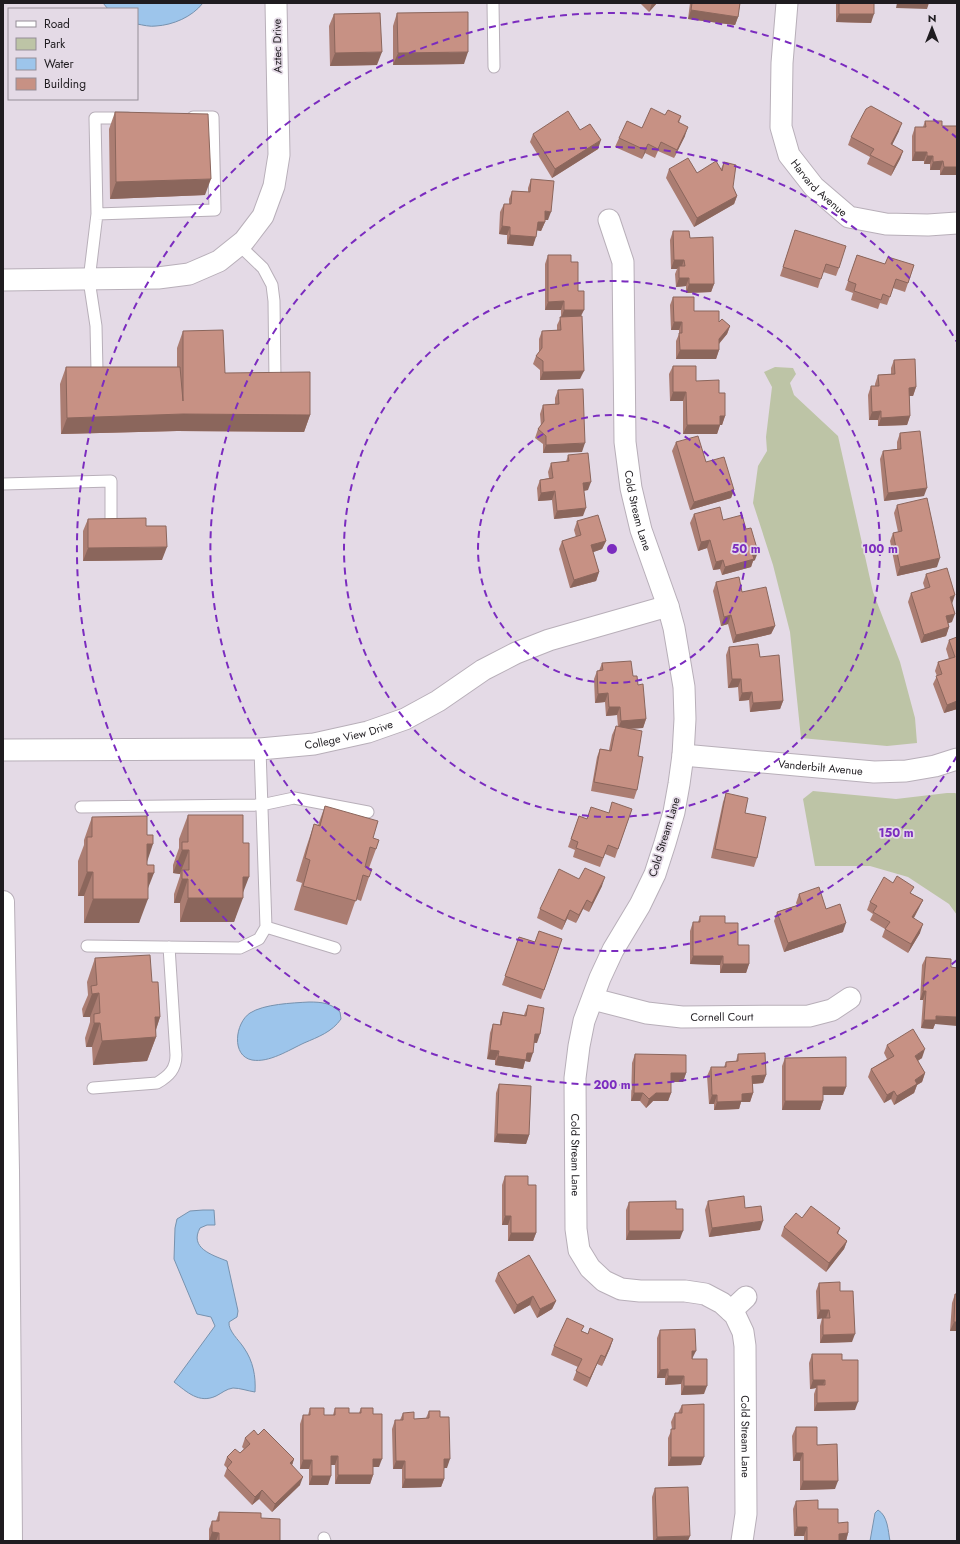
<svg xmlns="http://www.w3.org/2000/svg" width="960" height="1544" font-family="Jost,sans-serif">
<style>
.green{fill:#bdc4a6}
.water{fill:#9dc5eb;stroke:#7792ae}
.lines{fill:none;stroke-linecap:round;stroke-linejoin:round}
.lane-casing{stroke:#b8afb9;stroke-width:13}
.street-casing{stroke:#b8afb9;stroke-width:23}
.primary-casing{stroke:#b8afb9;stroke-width:24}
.lane{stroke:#fff;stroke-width:11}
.street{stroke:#fff;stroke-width:21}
.primary{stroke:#fff;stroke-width:22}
.wall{fill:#ab7d72}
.shaded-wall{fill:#8b665c}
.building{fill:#c79184;stroke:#8b665c}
.ring{fill:none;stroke:#7b2cbf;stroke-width:2;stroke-dasharray:7 5}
.labels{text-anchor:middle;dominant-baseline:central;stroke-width:3.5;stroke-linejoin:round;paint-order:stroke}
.street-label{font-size:11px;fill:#1f1c20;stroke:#e4dae6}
.centre{fill:#7b2cbf;stroke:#e4dae6;stroke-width:2}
.ring-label{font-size:12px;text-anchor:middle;font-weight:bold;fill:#7b2cbf;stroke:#e4dae6;stroke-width:3.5;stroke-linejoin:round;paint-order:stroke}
</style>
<rect width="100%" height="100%" fill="#e4dae6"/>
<path class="green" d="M775,367L793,368L796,374L790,383L794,395L838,436L873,592L900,662L915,718L917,743L887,746L801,738L790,632L773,565L753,503L758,466L767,451L766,437L772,387L764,372Z
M813,791L896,799L947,793H955L957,794V915L949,904L908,877L870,866H815L803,799Z"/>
<path class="water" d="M103,3H203C192,17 173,25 156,26C150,27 143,25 137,24V9H108Z
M309,1002C322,1002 331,1003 340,1012L341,1019C332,1032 318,1037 304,1043C289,1050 269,1063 252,1060C231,1056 235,1023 250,1013C264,1004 292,1003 309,1002Z
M203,1210H214L215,1225H207L200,1228C189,1248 212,1255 227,1261L238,1311L237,1317L229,1322C228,1331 239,1340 244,1348C253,1361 256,1376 255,1392C248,1391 240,1388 233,1388C226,1389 222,1393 216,1396C199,1404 187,1392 174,1382L215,1326L211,1317L197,1314L174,1259L175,1228L177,1219L190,1211Z
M878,1510C888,1516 888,1531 890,1541H870L875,1513Z"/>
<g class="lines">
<defs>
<path id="lane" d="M493,3L494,67
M97,214L215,210L213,117H193
M239,245L263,268L272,285L274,301L275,380
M97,371L96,326L89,280L97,214L95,118H128
M3,484L111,481V521
M81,807L261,805L294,798L368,812
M266,927L335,948
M87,946L240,948L259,939L266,927L260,749
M93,1088L157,1083C169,1076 176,1069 176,1055L169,947
M324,1538L325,1541"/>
<g id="street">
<path id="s1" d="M787,3L782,63L781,127L789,155L814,187L849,217L886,224L928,225L957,223"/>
<path id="s2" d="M609,220L623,262L625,442L631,488L641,530L668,606L674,628L684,687L685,719L683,755L679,784L674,812L665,843L655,874L640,905L613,950L600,978L584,1021L579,1046L575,1078L576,1229L579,1250L590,1268L604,1281L621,1289L640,1291H685L705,1294L722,1303L735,1315L743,1332L745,1346L746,1514L742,1541"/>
<path d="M3,280L158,278L189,274L219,261L244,241L263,216L274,186L279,155L276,3"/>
<path id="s3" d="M3,750L260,749L314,744L368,732L405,719L438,701L483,670L516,653L549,640L668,606"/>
<path id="s4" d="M683,755L874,772L906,771L935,766L957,759"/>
<path id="s5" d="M593,999L647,1013L682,1017L809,1016L832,1010L850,998"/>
<path d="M731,1311L746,1297"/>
</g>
<path id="primary" d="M3,902L8,1170L11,1541"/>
</defs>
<use href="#lane" class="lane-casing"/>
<use href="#street" class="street-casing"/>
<use href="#primary" class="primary-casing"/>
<use href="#lane" class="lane"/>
<use href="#street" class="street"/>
<use href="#primary" class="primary"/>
</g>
<path class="wall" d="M640,3H657L649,12Z
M690,3H740L738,17L735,25L688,19Z
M836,3H874L871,23L836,22Z
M956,3H957V27H956Z
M397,13L464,64L393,65V26Z
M334,14L377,65L330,66L329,26Z
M115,112L205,195L110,199L109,129Z
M665,115L681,116L679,123L685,136L674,158L658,151L655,158L645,153L642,159L615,147L619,138L642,128Z
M925,121L942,126H957V175H940V170H930V164H924V161H912V136L915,127H923Z
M580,130L598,149L552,178L530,142L533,134Z
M899,131L892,145L903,151L900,159L891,176L867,164L870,157L848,145L851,137Z
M724,162L733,187L737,196L734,204L694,227L666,178L669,169L697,173L721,169Z
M531,179L548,220H545V222L541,231L537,230L533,246L507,244V235L499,234L500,212L504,204H509V199L512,191L528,192V188Z
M795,230L839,268L836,276L823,272L818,288L780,276Z
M673,231L690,238L714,284L711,292L686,293V286L676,287L675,274L677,269H671L670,240Z
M548,255L571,262L578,291L581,316L580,379L540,380V370L533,364L536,356L539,352V339L542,331L557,330V325L561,317V310H545V264Z
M857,255L885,264L914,265L905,292L893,288L887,305L880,303L878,309L851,300L853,293L845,290Z
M673,297L694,311L719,322L730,326L727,334L719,344V350L716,359H676V341L679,334V330H671L670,305Z
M183,331L225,373L310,415L304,432L177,431L61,434L60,384L66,367H177V348Z
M894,360L916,387L913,396H909L910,416L907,425L878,426V420H869L868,395L871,386H875V384L878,375L891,374V368Z
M673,366L696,381L719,393L725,416L722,425H720L717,434H683V401H670L669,374Z
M558,390L582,452L543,453V444L535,438L538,429L541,426L540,414L543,405L555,404V398Z
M900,433L924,496L884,501L880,459L883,451L897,449V442Z
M676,442L706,462L734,490L731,498L690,510L672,451Z
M568,455L588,490L584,491L583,516L554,519L552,500L538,501L537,488L540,480L549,478L548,472L551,463L566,462Z
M897,505L937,567L897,576L890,541L893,533L898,532L894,513Z
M694,514L723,520L755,560L753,561L751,567L722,575L720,569L713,570L707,548L698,551L690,523Z
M88,519L162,560L83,561V531Z
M577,521L606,541L602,549L593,552L599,572L596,581L570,588L559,549L562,541L576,537L574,530Z
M926,574L952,604V622L948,623L949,627L946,636L921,643L908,602L911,593L925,589L923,583Z
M716,582L742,592L775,626L771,634L733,643L728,624L721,626L713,591Z
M957,637V709L944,713L933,684L937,676L935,671L938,662L949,659L946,649L949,640Z
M729,647L760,657L783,701L780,709L750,712L749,700L739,701L738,687L728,688L726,655Z
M602,663L633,676L638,685L646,719L643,728L628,729L638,756L637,790L634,799L591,791L597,757L600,749L609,750L612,735L616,726L618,727L617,715L606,716L605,702L595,703L594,679L597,671H599Z
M726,793L745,813L757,858L754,867L711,858L723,802Z
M325,806L373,838L376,849L369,868V877L361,901L356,899L347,925L294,910L302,883L296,881L306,848L314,824L318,825Z
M632,809L615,858L605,854L600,867L573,857L575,850L568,847L579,816L587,819L608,813Z
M188,815L243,893L234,922H180V903H174V894L180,876V874L173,873V865L179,848V839Z
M92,817L148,890L139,923H84V896H78V861L84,845V840Z
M579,879L602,886L589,912L583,909L576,923L567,919L562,930L537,918L540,909Z
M893,883L923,900L914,918L920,933L908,953L882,937L885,929L870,920L873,914L867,910L870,902Z
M799,894L826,909L843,932L784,952L774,921L777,912L797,905L796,903Z
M700,916L725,923L749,964L746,973H720V965L690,964V931L693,922H698Z
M519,937L535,942L562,939L541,999L502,985Z
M926,957L935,1024L933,1029L921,1028L923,1000H920L922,965Z
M95,958L152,982L160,1017L156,1030V1037L147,1061L93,1065L92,1047H86L85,1038L90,1022V1017H83L82,1009L88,995L87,982Z
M528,1005L537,1043H534L530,1062L525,1061L523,1069L495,1065V1060L487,1059L490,1033L493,1024L500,1025V1021L503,1012L524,1015Z
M887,1045L922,1058L918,1061L925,1073L922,1082L917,1085L914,1093L894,1105L891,1099L884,1103L868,1077L871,1069L887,1059L884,1053Z
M635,1054L686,1073L683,1082H671V1093L668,1101H653L646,1108L640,1101H631L632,1063Z
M738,1054L766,1075L763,1083L753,1084V1093L750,1102H741L739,1109L714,1110V1104H709L707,1076L711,1067H724L726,1062L736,1061Z
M785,1058L846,1087L843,1095H823V1101L820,1110H782V1066Z
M499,1084L529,1135L526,1144L494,1142L496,1093Z
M505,1176L528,1185L536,1233L533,1241H508V1225H502V1185Z
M708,1201L760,1230L709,1237L705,1210Z
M629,1202L676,1209L680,1239L626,1240V1210Z
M784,1227L840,1228L838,1234L847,1241L844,1249L826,1272L781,1236Z
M498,1273L556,1301L552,1309L537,1318L530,1305L514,1314L495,1281Z
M819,1283L840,1291L852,1342L820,1343V1326L822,1318L817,1319L816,1291Z
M955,1294L957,1331H950L952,1303Z
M660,1330L693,1359L704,1394L681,1395V1384L665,1385V1378H657V1338Z
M582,1331L588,1334L613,1339L610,1348L602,1366L597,1364L587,1387L573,1380L578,1367L551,1355L554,1346Z
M812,1354L842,1360L855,1410L814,1411V1394L816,1388L810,1389L809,1363Z
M682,1405L701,1465L668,1466V1438L672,1429L671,1422L675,1413H678Z
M310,1408L324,1415H333L335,1408L349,1413H359L361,1408L373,1414L379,1467H373V1475L370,1484H335V1465H331L328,1485H309V1469H300V1424L303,1415H308Z
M429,1411L440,1417L447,1468H444V1479L441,1487L402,1488V1469H393L392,1429L395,1420H400L403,1413L414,1419L426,1418Z
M796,1427L817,1445L835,1489L800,1490V1461H793L792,1436Z
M258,1435L294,1459L292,1465L300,1485L272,1512L259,1499L252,1505L224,1476L227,1468L224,1465L227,1457L240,1453L244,1449L242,1447L245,1438Z
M655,1488L688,1541H653L652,1497Z
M796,1501L818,1509L838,1523L848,1533L846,1541H804V1536H794L793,1509Z
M219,1512L261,1518L280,1541H209V1529L212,1521H216Z"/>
<path class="shaded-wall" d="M652,3H657L649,12Z
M897,3H929L927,9L896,8Z
M691,10L738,17L735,25L688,19Z
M839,14H874L871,23L836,22Z
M382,52L377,65L330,66L335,53Z
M468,52L464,64L393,65L398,53Z
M902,123L899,131L888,153L891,144Z
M688,127L685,136L674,158L677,150Z
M601,140L598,149L552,178L555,169Z
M648,144L645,153L642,159L645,150Z
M903,151L900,159L891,176L894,167Z
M915,152H927L924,161H912Z
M927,156H933L930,164H924Z
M943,161L940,170H930L933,162Z
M944,167H957V175H940Z
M211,179L205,195L110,199L116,182Z
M737,196L734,204L694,227L697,218Z
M545,211L551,212L548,220H542Z
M538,222H545L541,231L534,230Z
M502,226L510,227L507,235L499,234Z
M510,235L536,237L533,246L507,244Z
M674,260H684L681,269L679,266L677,269H671Z
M679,278H689L686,286L676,287Z
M689,284H714L711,292L686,293Z
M564,301L561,310H545L548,302Z
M564,310H584L580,318H561Z
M674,322H682L679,330H671Z
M730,326L727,334L716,347L719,339Z
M680,350H719L716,359H676Z
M584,371L580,379L540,380L543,372Z
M916,387L913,396H905L909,388Z
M673,392H686L683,401H670Z
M881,411L878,420H869L872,412Z
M183,414L310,415L304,432L177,431L61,434L67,418Z
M720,416H725L722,425H717Z
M910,416L907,425L878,426L881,418Z
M687,425H720L717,434H683Z
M585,443L582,452L543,453L546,445Z
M591,482L588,490L580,491L583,483Z
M927,488L924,496L884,501L888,493Z
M734,490L731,498L690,510L694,502Z
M555,491L552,500L538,501L541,493Z
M586,508L583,516L554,519L557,511Z
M710,540L707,548L698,551L701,542Z
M606,541L602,549L588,554L591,545Z
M167,547L162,560L83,561L88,548Z
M758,552L755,560L753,561L751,567L722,575L725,567L752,553Z
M940,558L937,567L897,576L900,567Z
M723,560L720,569L713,570L716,562Z
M599,572L596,581L570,588L574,580Z
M955,595L952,604L950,597Z
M955,614L952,622L943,625L946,616Z
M731,615L728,624L721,626L724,617Z
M775,626L771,634L733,643L736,635Z
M949,627L946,636L921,643L924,635Z
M732,679H741L738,687L728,688Z
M752,692L749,700L739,701L742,693Z
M608,693L605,702L595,703L598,694Z
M783,701L780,709L750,712L753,703Z
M957,701V709L944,713L947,705Z
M609,707H620L617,715L606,716Z
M646,719L643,728L618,729L621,721Z
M147,844H153L145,868Z
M182,850H189L180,874L173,873Z
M87,872H93L84,896H78Z
M148,873H154L145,896Z
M243,877H249L241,898H243L234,922H180L188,898Z
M605,877L602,886L589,912L592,903Z
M182,879H188L180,903H174Z
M93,899H148L139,923H84Z
M587,900L583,909L576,923L579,915Z
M923,900L919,908L909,926L912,917Z
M570,910L567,919L562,930L565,921Z
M846,923L843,932L784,952L788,943Z
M923,924L920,933L908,953L911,944Z
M693,956H723L720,965L690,964Z
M723,964H749L746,973H720Z
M923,991H926L923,1000H920Z
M99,993L90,1017H83L92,994Z
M936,1016L957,1017V1026L935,1024L933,1029L921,1028L924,1020Z
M155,1017H160L153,1038L156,1037L147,1061L93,1065L102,1041Z
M94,1023H100L92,1047H86Z
M535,1034H540L537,1043L532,1042Z
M925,1049L922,1058L911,1064L915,1056Z
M490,1050L499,1051L495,1060L487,1059Z
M527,1053H533L530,1062L525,1061L523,1069L495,1065L498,1056Z
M671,1073H686L683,1082H668Z
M925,1073L922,1082L917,1085L914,1093L894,1105L897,1096L915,1080Z
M766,1075L763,1083L749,1084L752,1076Z
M823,1087H846L843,1095H820Z
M894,1091L891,1099L884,1103L887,1095Z
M634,1093H643L640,1101H631Z
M656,1093H671L668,1101H653L646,1108L649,1099Z
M753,1093L750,1102H741L739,1109L714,1110L717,1102L742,1094Z
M712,1095H717L714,1104H709Z
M785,1101H823L820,1110H782Z
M497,1134L529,1135L526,1144L494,1142Z
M505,1216H511L508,1225H502Z
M763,1221L760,1230L709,1237L712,1228Z
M629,1231H683L680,1239L626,1240Z
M511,1233H536L533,1241H508Z
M847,1241L844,1249L826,1272L829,1263Z
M533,1296L530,1305L514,1314L517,1305Z
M556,1301L552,1309L537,1318L540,1309Z
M820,1310H829L826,1318L817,1319Z
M954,1322H957V1331H950Z
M855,1334L852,1342L820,1343L823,1335Z
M613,1339L610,1348L602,1366L605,1357Z
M692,1351H696L692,1359Z
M601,1355L597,1364L587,1387L590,1378Z
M668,1369L665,1378H657L660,1370Z
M668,1376H684L681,1384L665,1385Z
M813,1380H825L822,1388L817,1385L816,1388L810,1389Z
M684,1386H707L704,1394L681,1395Z
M858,1402L855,1410L814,1411L817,1403Z
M796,1453H803L800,1461H793Z
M331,1456H338L335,1465H328Z
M671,1457H704L701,1465L668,1466Z
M294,1459L291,1468L290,1463Z
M373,1459H382L379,1467H370Z
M444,1459H450L447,1468H441Z
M303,1460H312L309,1469H300Z
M396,1461H405L402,1469H393Z
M338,1475H373L370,1484H335Z
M312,1476H331L328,1485H309Z
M303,1477L300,1485L272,1512L275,1504Z
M405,1479H444L441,1487L402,1488Z
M803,1481H838L835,1489L800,1490Z
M262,1490L259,1499L252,1505L255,1497Z
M797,1527H807L804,1536H794Z
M212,1532L219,1533L216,1541H209Z
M848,1533L846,1541H836L839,1534Z
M690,1536L688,1541H655L657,1537Z"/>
<path class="building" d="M692,3H740L738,17L691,10Z
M839,3H874V14H839Z
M468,12V52L398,53L397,13Z
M380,13L382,52L335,53L334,14Z
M871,106L902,123L891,144L903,151L894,167L870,155L874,149L851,137L866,109Z
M651,108L665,115L668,110L681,116L678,122L688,127L677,150L661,142L658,149L648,144L645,150L619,138L627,121L642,128Z
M568,111L580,130L590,124L601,140L555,169L533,134Z
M115,112L208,114L211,179L116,182Z
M925,121H942V126H957V167H944L943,161L933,162V156H927V152H915V127H926Z
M688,158L697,173L716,161L722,171L724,162L736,165L733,187L737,196L697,218L669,169Z
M531,179L554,181L551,212L545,211V222H538L536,237L510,235V227L502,226L504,204H511L512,191L530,192Z
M795,230L846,246L839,268L826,264L821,279L783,267Z
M673,231H689L690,238L713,237L714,284H689V278H679V266H685L684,260H674Z
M548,255H571V262H578V291H584V310H564V301L548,302Z
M857,255L885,264L888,257L914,265L908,283L896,279L890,297L883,294L881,300L854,291L856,284L848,281Z
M673,297H694V311H719V322L722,319L730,326L719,339V350H680L679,333H682V322H674Z
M582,316L584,371L543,372V361L536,356L542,348V331L561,330L560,317Z
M223,330L225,373L310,372V415L183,414L67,418L66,367H180L183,401V331Z
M915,359L916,387L909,388L910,416L881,418V411L872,412L871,386H879L878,375L895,374L894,360Z
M673,366H696V381L719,380V393H725V416H720V425H687L686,392H673Z
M583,389L585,443L546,445V436L538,429L544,421L543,405L559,404L558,390Z
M920,431L927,488L888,493L883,451L901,449L900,433Z
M698,436L706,462L724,457L734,490L694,502L676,442Z
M588,453L591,482L583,483L586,508L557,511L555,491L541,493L540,480L553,478L551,463L569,461L568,455Z
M927,498L940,558L900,567L893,533L902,531L897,505Z
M720,507L723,520L742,515L746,529L751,528L758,552L752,553L754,559L725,567L723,560L716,562L710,540L701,542L694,514Z
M598,515L606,541L591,545L599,572L574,580L562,541L581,535L577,521Z
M146,518V526H166L167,547L88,548V519Z
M947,568L955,595L950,597L955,614L946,616L949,627L924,635L911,593L930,587L926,574Z
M739,577L742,592L766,587L775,626L736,635L731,615L724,617L716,582Z
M957,637V701L947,705L936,676L942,674L938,662L955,657L949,640Z
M758,644L760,657L779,655L783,701L753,703L752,692L742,693L741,679H732L729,647Z
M631,661L633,676H637L638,685L643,684L646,719L621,721L620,707H609L608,693L598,694L597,671L603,670L602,663Z
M616,726L642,731L638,756L643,757L637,790L594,782L600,749L611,751Z
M726,793L748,798L745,813L766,817L757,858L715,849Z
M612,802L632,809L618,849L608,845L603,858L576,848L578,842L571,839L579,816L587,819L591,807L609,813Z
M325,806L378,821L373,838L379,840L376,849L370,847L365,867L372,869L369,877L363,875L356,901L303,886L310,860L305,858L314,824L320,826Z
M188,815H243V843H249V877H243V898H188V879H182V870H189V850H182V842H188Z
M147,816V835H153V844H147V865H154V873H148V899H93V872H87V837H92V817Z
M585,868L605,877L592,903L587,900L579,915L570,910L565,921L540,909L559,869L579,879Z
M897,876L914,887L910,893L923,900L912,917L923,924L911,944L885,929L890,922L873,912L877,906L870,902L884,877L893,883Z
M819,887L826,909L840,904L846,923L788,943L777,912L802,904L799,894Z
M700,916H725V923H738V945H749V964H723V956H693V922H700Z
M539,931L562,939L544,990L505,976L519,937L535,942Z
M150,955L152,982H158L160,1017H155L156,1037L102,1041L100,1023H94V1014L100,1013L99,993L92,994L91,986L97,985L95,958Z
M926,957L951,959V967L957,968V1017L936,1016V1020H924L926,991H923Z
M528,1005L544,1008L540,1034H535L533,1053H527L526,1060L498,1056L499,1051L490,1050L493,1024L501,1025L503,1012L526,1016Z
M913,1029L925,1049L915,1056L925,1073L915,1080L917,1084L897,1096L894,1091L887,1095L871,1069L894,1056L887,1045Z
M765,1053L766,1075L752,1076L753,1093L742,1094V1101L717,1102V1095H712L711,1067H726V1062L738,1061V1054Z
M635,1054L686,1055V1073H671V1093H656L649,1099L643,1093H634Z
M846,1057V1087H823V1101H785V1058Z
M499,1084L531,1086L529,1135L497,1134Z
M505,1176H528V1185H536V1233H511V1216H505Z
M744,1196L745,1208L761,1206L763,1221L712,1228L708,1201Z
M676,1201V1209H683V1231H629V1202Z
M811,1206L840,1228L837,1233L847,1241L829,1263L784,1227L796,1213L802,1218Z
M529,1255L556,1301L540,1309L533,1296L517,1305L498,1273Z
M840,1282V1291H853L855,1334L823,1335V1318H830L829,1310H820L819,1283Z
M955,1294H957V1322H954Z
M567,1318L584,1326L581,1331L588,1334L590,1328L613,1339L605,1357L601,1355L590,1378L576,1371L582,1359L554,1346Z
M695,1329L696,1351H692V1359H707V1386H684V1376H668V1369L660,1370V1330Z
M812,1354H842V1360H858V1402L817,1403V1385H825V1380H813Z
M704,1404V1457H671V1429H675V1413H682V1405Z
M310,1408H324V1415H335V1408H349V1413H361V1408H373V1414H382V1459H373V1475H338V1456H331V1476H312V1460H303V1415H310Z
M429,1411H440V1417H449L450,1459H444V1479H405V1461H396L395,1420H403V1413L414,1412V1419L429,1418Z
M796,1427H817V1445L837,1444L838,1481H803V1453H796Z
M264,1429L294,1459L290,1463L303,1477L275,1504L262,1490L255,1497L227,1468L232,1462L227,1457L235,1449L240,1453L250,1444L245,1438L254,1430L258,1435Z
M688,1487L690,1536L657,1537L655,1488Z
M818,1500V1509H838V1523L848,1522V1533L839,1534V1541H807V1527H797L796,1501Z
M219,1512L261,1513V1518L280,1519V1541H219V1533L212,1532V1521H219Z"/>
<g class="ring">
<circle cx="612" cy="549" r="134"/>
<circle cx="612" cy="549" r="268"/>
<path d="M957 756A402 402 0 1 1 957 342"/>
<path d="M957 960A536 536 0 1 1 957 138"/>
</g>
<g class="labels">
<g class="street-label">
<text transform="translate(277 46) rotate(-91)">Aztec Drive</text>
<text stroke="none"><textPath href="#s1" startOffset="198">Harvard Avenue</textPath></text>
<text stroke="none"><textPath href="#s2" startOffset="294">Cold Stream Lane</textPath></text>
<text stroke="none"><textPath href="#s3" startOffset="347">College View Drive</textPath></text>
<text stroke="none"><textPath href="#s4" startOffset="138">Vanderbilt Avenue</textPath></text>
<text transform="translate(664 837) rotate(-73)">Cold Stream Lane</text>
<text stroke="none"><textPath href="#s5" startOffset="131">Cornell Court</textPath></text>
<text stroke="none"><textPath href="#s2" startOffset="966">Cold Stream Lane</textPath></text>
<text stroke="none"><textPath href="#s2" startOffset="1365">Cold Stream Lane</textPath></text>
</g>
</g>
<circle cx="612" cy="549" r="6" class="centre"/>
<g class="ring-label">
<text x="746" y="553">50 m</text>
<text x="880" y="553">100 m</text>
<text x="896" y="837">150 m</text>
<text x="612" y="1089">200 m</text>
</g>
<rect width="960" height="1544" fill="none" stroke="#1f1c20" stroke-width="8"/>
<rect x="8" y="8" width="130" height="92" fill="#e4dae6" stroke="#958e97"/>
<rect x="16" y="21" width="20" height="6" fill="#ffffff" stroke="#958e97"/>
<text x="44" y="28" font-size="12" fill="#1f1c20">Road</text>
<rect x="16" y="38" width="20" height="12" fill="#bdc4a6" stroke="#958e97"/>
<text x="44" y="48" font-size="12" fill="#1f1c20">Park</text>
<rect x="16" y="58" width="20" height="12" fill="#9dc5eb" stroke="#958e97"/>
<text x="44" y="68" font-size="12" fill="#1f1c20">Water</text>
<rect x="16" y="78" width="20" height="12" fill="#c79184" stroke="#958e97"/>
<text x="44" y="88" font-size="12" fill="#1f1c20">Building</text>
<g transform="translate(932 28)" stroke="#e4dae6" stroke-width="3" paint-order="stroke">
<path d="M0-3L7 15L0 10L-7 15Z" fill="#1f1c20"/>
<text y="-6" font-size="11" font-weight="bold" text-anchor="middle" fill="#1f1c20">N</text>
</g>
</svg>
